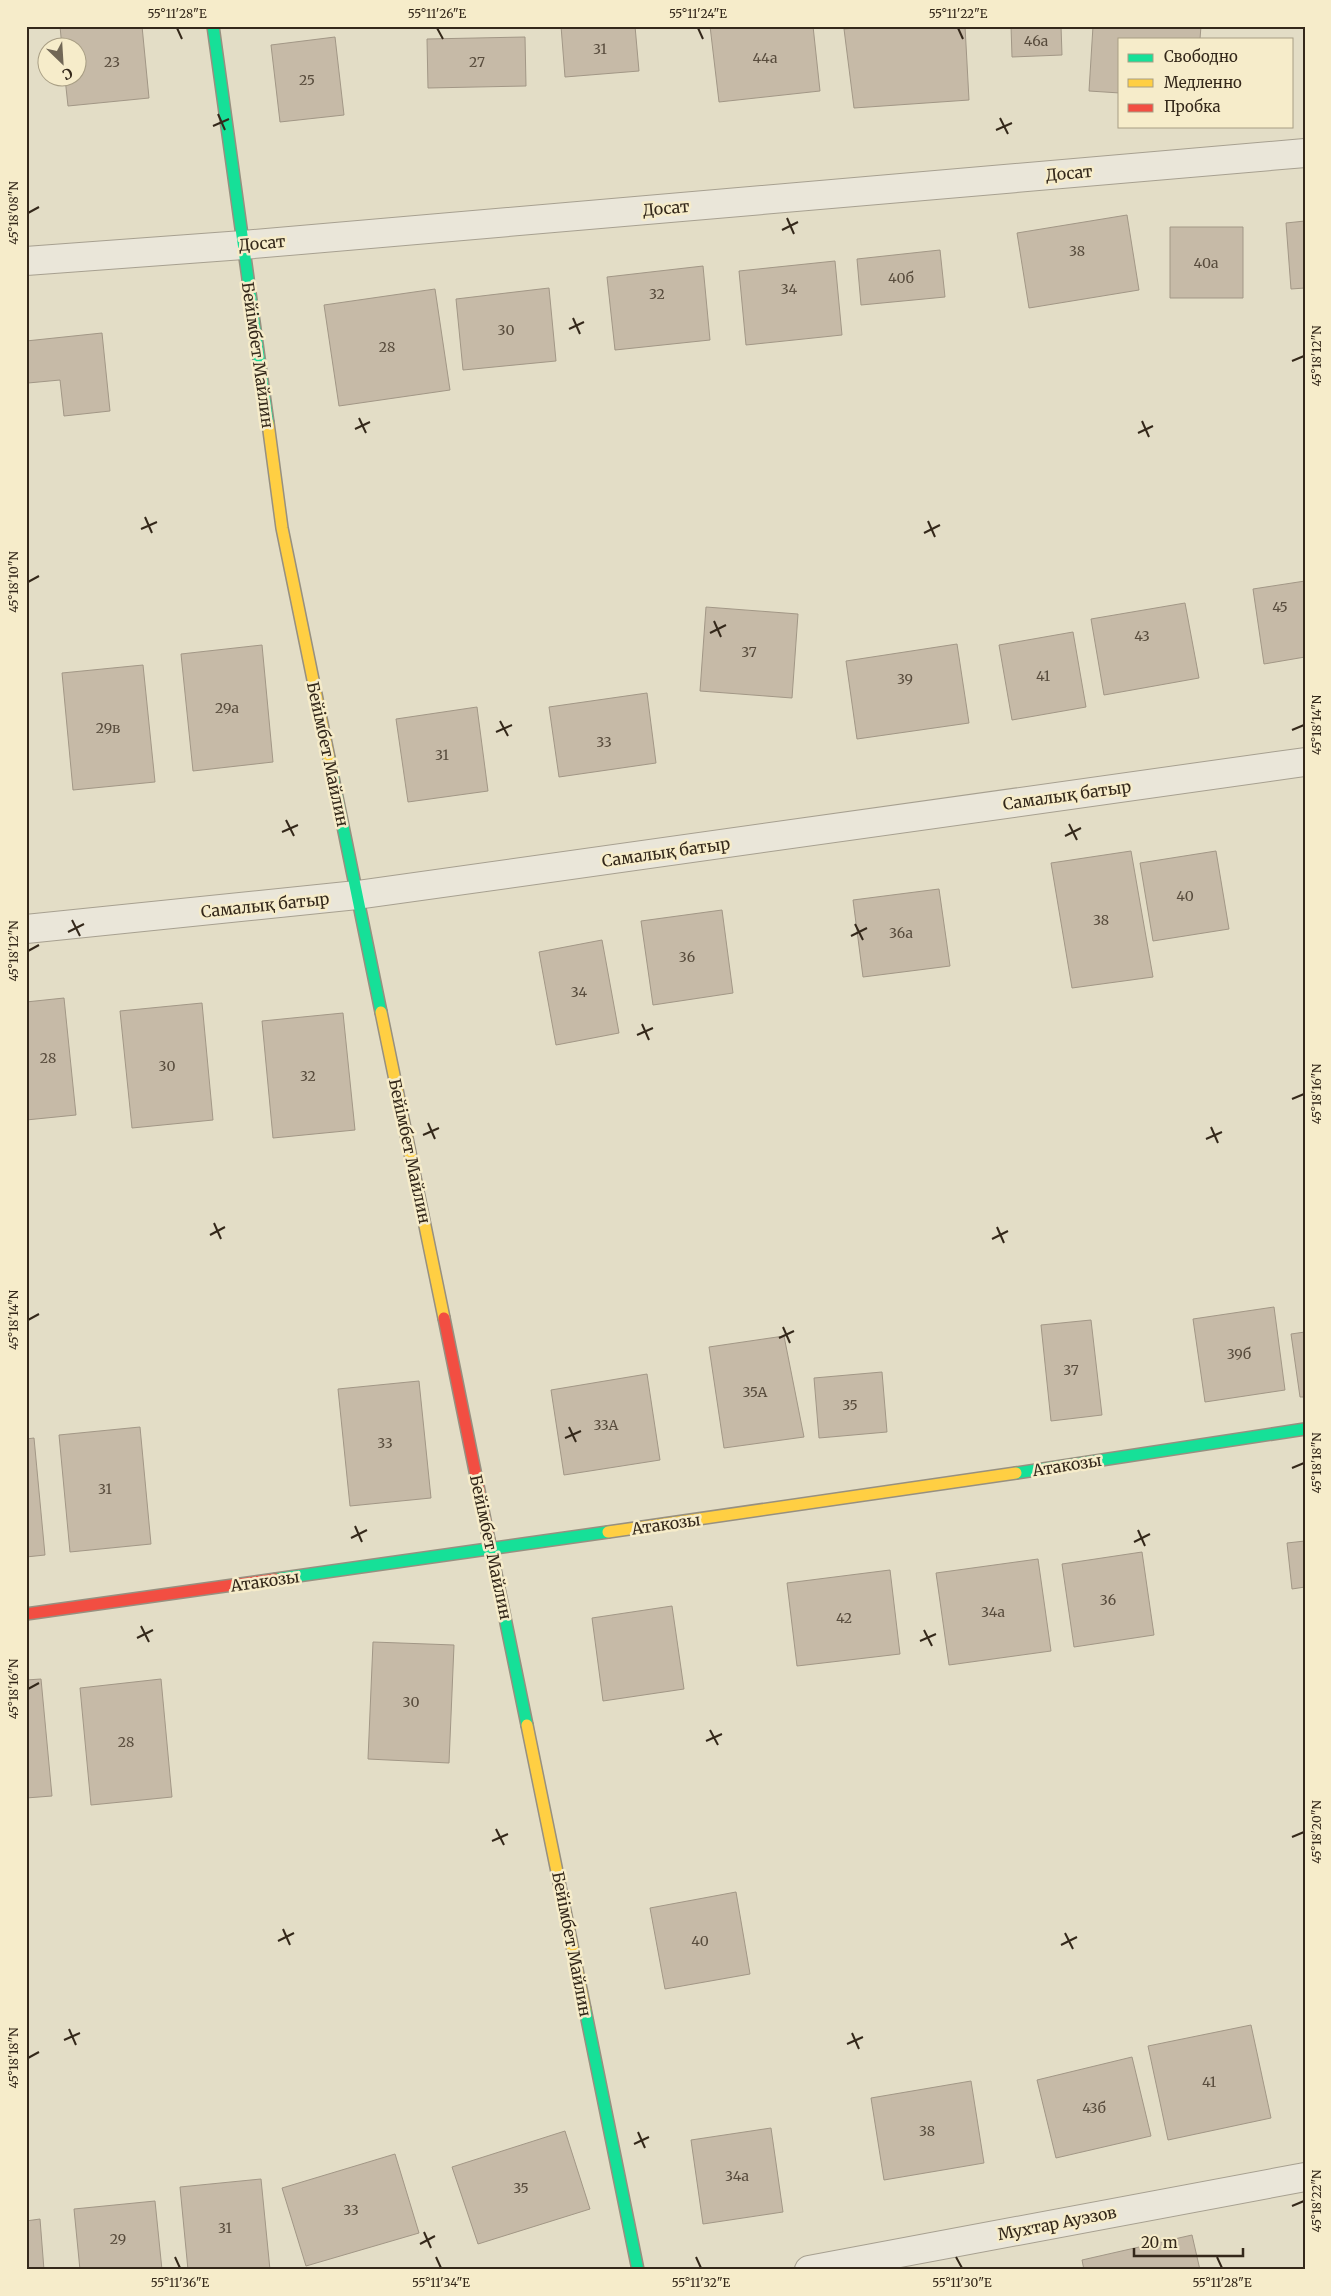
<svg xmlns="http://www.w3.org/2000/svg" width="1331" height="2296" font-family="Merriweather,serif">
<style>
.building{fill:#c6baa7;stroke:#a29786}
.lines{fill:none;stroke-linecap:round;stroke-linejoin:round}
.street-casing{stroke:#a7a090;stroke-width:30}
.fast-casing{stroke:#979080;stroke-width:14}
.slow-casing{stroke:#979080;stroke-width:14}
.jam-casing{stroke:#979080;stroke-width:14}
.street{stroke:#eae6d9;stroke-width:28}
.fast{stroke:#16e098;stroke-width:11}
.slow{stroke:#ffcf43;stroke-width:11}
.jam{stroke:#f24e42;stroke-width:11}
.ticks{fill:none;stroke:#34281a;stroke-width:2}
.labels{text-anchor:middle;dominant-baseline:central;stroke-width:5;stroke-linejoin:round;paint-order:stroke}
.number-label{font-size:14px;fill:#584c3d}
.street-label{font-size:16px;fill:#34281a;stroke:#f6ecca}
.neatline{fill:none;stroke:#34281a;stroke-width:2}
.ticks-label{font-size:12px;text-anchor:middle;fill:#34281a}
</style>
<rect width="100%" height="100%" fill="#e3ddc6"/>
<path class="building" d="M60,26H142L149,98L68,106L65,78H78V48H62Z
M561,26H635L639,71L565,77Z
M710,26H813L820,91L719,102Z
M879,26H965L969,100L854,108L844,29Z
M1011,26H1061L1062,55L1012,57Z
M1093,26H1201L1200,39H1120V93L1089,91Z
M335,37L344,115L280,122L271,45Z
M525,37L526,86L428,88L427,39Z
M1127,215L1139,290L1029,308L1017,233Z
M1305,221V288L1291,289L1286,223Z
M1170,227H1243V298H1170Z
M940,250L945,297L861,305L857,259Z
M835,261L842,335L746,345L739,271Z
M703,266L710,340L615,350L607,277Z
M549,288L556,361L463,370L456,299Z
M435,289L450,390L339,406L324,305Z
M102,333L110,411L64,416L60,380L28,383L26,341Z
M1305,581V657L1264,664L1253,589Z
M1185,603L1199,678L1104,695L1091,619Z
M706,607L798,614L792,698L700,691Z
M1073,632L1086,707L1012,720L999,645Z
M957,644L969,723L857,739L846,661Z
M262,645L273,762L193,771L181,654Z
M143,665L155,782L73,790L62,673Z
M647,693L656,763L559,777L549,707Z
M477,707L488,791L408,802L396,719Z
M1131,851L1153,977L1072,988L1051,863Z
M1216,851L1229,929L1153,941L1140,863Z
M939,889L950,966L863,977L853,900Z
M722,910L733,993L653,1005L641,921Z
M602,940L619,1033L556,1045L539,952Z
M64,998L76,1115L26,1120V1002Z
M202,1003L213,1120L132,1128L120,1011Z
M343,1013L355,1130L273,1138L262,1021Z
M1274,1307L1285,1390L1205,1402L1193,1319Z
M1091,1320L1102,1415L1051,1421L1041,1325Z
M1305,1332V1397H1300L1291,1334Z
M784,1336L804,1437L724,1448L709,1347Z
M882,1372L887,1432L819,1438L814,1378Z
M647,1374L660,1460L564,1475L551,1390Z
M419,1381L431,1498L350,1506L338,1389Z
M140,1427L151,1544L70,1552L59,1435Z
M34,1438L45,1555L26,1557V1439Z
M1305,1541V1587L1292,1589L1287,1543Z
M1142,1552L1154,1635L1074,1647L1062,1564Z
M1038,1559L1051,1651L949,1665L936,1573Z
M890,1570L900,1654L797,1666L787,1583Z
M672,1606L684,1689L603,1701L592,1618Z
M373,1642L454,1645L449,1763L368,1759Z
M41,1679L52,1796L26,1798V1680Z
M161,1679L172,1797L91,1805L80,1688Z
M736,1892L750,1974L665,1989L650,1908Z
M1251,2025L1271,2118L1168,2140L1148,2046Z
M1132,2057L1151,2136L1056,2158L1037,2080Z
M971,2081L984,2163L884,2180L871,2098Z
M771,2128L783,2212L703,2224L691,2140Z
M565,2131L590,2209L478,2244L452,2167Z
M395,2154L419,2233L306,2266L282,2188Z
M261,2179L270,2270H188L180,2187Z
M155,2201L162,2270H80L74,2209Z
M40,2219L44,2270H26V2221Z
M1192,2235L1200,2270H1084L1082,2260Z"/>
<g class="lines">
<defs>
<path id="street" d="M26,261L243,245L1305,153
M26,929L357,895L1305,762
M809,2270L1305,2177"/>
<path id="fast" d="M213,26L268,423
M329,758L381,1012
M1016,1473L1305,1429
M489,1540L527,1725
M276,1579L608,1532
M585,2009L638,2270"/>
<path id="slow" d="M268,423L282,528L329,758
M381,1012L444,1318
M608,1532L1016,1473
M527,1725L585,2009"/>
<path id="jam" d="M444,1318L489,1540
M26,1614L276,1579"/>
</defs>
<use href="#street" class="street-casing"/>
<use href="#fast" class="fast-casing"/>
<use href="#slow" class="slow-casing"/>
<use href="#jam" class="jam-casing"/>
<use href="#street" class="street"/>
<use href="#fast" class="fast"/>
<use href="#slow" class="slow"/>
<use href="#jam" class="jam"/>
</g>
<path class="ticks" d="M177,28L182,39M437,28L443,39M698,28L703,39M958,28L963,39M218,114L225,130M1000,118L1008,134M213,126L229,119M996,130L1012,123M28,213L39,207M787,218L794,234M782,230L798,222M573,318L580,334M569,329L584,322M1292,361L1304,356M359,418L366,433M1142,421L1149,437M355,429L370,422M1138,433L1153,426M145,517L152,533M928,521L935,537M141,529L157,522M924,533L940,525M28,582L39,576M714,621L721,637M710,633L726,625M500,721L508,736M1292,730L1304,725M496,732L512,725M286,820L294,836M1069,824L1077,840M282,832L298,825M1065,836L1081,828M72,920L80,936M855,924L863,940M68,932L84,924M851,936L867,928M28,951L39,945M642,1024L649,1040M637,1035L653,1028M1292,1099L1304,1094M428,1123L435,1139M1211,1127L1218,1143M423,1135L439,1128M1206,1139L1222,1132M214,1223L221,1239M997,1227L1004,1243M210,1235L225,1227M992,1239L1008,1231M28,1320L39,1314M783,1327L790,1343M779,1338L794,1331M569,1427L576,1442M565,1438L581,1431M1292,1468L1304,1463M355,1526L362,1542M1138,1530L1145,1546M351,1538L367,1530M1134,1542L1150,1534M141,1626L149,1642M924,1630L932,1646M137,1638L153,1630M920,1641L936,1634M28,1689L39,1683M710,1730L718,1745M706,1741L722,1734M496,1829L504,1845M1292,1837L1304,1832M492,1841L508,1834M283,1929L290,1945M1065,1933L1073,1949M278,1941L294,1933M1061,1945L1077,1937M69,2029L76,2045M852,2033L859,2049M64,2040L80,2033M847,2044L863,2037M28,2058L39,2052M638,2132L645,2148M634,2144L649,2137M1292,2206L1304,2201M424,2232L431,2248M420,2244L435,2236M175,2257L180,2268M436,2257L441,2268M696,2257L701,2268M956,2257L962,2268M1217,2257L1222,2268"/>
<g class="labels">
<g class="number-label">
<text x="1036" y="41">46а</text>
<text x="600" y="49">31</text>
<text x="765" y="58">44а</text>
<text x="112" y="62">23</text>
<text x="477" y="62">27</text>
<text x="307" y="80">25</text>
<text x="1077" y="251">38</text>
<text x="1206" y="263">40а</text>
<text x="901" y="278">40б</text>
<text x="789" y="289">34</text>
<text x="657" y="294">32</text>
<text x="506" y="330">30</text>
<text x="387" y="347">28</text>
<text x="1280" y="607">45</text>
<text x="1142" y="636">43</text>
<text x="749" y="652">37</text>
<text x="1043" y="676">41</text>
<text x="905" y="679">39</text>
<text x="227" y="708">29а</text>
<text x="108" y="728">29в</text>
<text x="604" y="742">33</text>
<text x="442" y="755">31</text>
<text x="1185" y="896">40</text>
<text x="1101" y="920">38</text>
<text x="901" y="933">36а</text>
<text x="687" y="957">36</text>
<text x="579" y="992">34</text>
<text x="48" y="1058">28</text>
<text x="167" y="1066">30</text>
<text x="308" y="1076">32</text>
<text x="1239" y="1354">39б</text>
<text x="1071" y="1370">37</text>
<text x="755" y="1392">35А</text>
<text x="850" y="1405">35</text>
<text x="606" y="1425">33А</text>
<text x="385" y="1443">33</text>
<text x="105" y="1489">31</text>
<text x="1108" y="1600">36</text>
<text x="993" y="1612">34а</text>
<text x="844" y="1618">42</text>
<text x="411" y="1702">30</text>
<text x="126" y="1742">28</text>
<text x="700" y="1941">40</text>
<text x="1209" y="2082">41</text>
<text x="1094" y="2108">43б</text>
<text x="927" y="2131">38</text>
<text x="737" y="2176">34а</text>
<text x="521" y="2188">35</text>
<text x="351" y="2210">33</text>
<text x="225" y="2228">31</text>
<text x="118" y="2239">29</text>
</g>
<g class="street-label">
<text transform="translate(1069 173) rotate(-5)">Досат</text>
<text transform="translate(666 208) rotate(-5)">Досат</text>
<text transform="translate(262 243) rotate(-5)">Досат</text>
<text transform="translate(258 355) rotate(82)">Бейімбет Майлин</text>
<text transform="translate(328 754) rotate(78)">Бейімбет Майлин</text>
<text transform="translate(1067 795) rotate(-8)">Самалық батыр</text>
<text transform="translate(666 852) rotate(-8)">Самалық батыр</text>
<text transform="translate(265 905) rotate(-6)">Самалық батыр</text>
<text transform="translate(410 1151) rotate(78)">Бейімбет Майлин</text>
<text transform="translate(1067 1465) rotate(-9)">Атакозы</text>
<text transform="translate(666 1524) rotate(-8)">Атакозы</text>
<text transform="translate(491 1547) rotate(78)">Бейімбет Майлин</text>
<text transform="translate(265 1581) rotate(-8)">Атакозы</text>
<text transform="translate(572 1944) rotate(79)">Бейімбет Майлин</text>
<text transform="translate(1057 2223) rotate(-11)">Мухтар Ауэзов</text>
</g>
</g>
<rect width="1331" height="2296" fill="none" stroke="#f6ecca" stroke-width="55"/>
<rect x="1118" y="38" width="175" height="90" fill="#f6ecca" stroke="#a89e84"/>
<rect x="1128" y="54" width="25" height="8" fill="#16e098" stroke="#a89e84"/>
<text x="1164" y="62" font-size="15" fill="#34281a">Свободно</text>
<rect x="1128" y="79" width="25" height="8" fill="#ffcf43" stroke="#a89e84"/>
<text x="1164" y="88" font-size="15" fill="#34281a">Медленно</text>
<rect x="1128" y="104" width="25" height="8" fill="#f24e42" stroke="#a89e84"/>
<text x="1164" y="112" font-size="15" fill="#34281a">Пробка</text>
<g transform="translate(62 62) rotate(155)"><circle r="24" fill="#f6ecca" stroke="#a89e84"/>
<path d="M0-4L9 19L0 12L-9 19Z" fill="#716756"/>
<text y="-8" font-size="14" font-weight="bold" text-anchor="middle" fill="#34281a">С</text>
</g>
<path d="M1134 2248v8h109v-8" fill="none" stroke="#34281a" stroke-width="2.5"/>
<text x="1141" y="2248" font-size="15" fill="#34281a" stroke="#f6ecca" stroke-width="4" paint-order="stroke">20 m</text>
<rect x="28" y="28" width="1276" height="2240" class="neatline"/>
<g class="ticks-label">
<text x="177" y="18">55°11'28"E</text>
<text x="437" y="18">55°11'26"E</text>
<text x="698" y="18">55°11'24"E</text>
<text x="958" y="18">55°11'22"E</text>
<text transform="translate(14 213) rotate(-90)" y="4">45°18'08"N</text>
<text transform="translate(1317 356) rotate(-90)" y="4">45°18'12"N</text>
<text transform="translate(14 582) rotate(-90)" y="4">45°18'10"N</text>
<text transform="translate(1317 725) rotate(-90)" y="4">45°18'14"N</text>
<text transform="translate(14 951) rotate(-90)" y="4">45°18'12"N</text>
<text transform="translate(1317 1094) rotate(-90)" y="4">45°18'16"N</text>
<text transform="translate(14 1320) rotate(-90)" y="4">45°18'14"N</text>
<text transform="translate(1317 1463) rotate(-90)" y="4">45°18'18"N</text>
<text transform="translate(14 1689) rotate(-90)" y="4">45°18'16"N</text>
<text transform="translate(1317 1832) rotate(-90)" y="4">45°18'20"N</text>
<text transform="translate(14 2058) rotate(-90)" y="4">45°18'18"N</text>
<text transform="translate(1317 2201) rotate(-90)" y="4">45°18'22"N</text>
<text x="180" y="2287">55°11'36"E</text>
<text x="441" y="2287">55°11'34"E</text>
<text x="701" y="2287">55°11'32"E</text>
<text x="962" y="2287">55°11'30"E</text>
<text x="1222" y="2287">55°11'28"E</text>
</g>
</svg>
